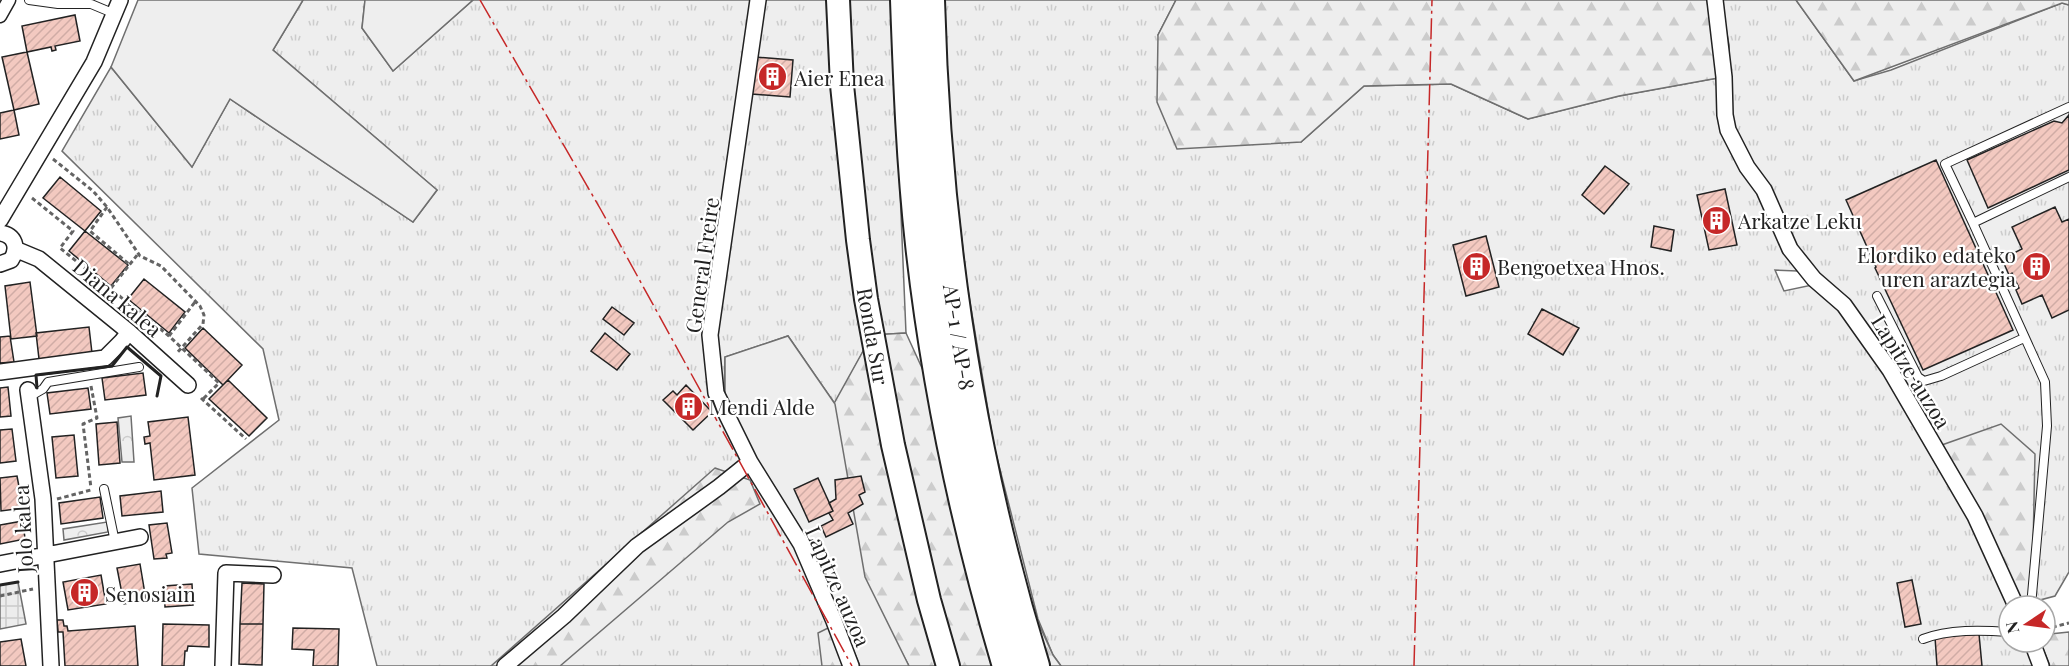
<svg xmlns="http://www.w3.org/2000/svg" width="2069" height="666" font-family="'Playfair Display',serif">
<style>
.grass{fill:url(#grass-tufts);stroke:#6f6f6f;stroke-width:1.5}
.forest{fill:url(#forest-firs);stroke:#6f6f6f;stroke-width:1.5}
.park{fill:url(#park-crowns);stroke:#6f6f6f;stroke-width:1.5}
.garden{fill:#eee;stroke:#6f6f6f;stroke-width:1.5}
.plaza{fill:url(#plaza-grid);stroke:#6f6f6f;stroke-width:1.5}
.building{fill:url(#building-hatch);stroke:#222;stroke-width:1.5}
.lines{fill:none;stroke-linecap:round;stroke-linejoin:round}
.service-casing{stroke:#222;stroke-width:10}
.pedestrian-casing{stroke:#222;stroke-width:15}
.minor-casing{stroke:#222;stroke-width:18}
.secondary-casing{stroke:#222;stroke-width:26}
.motorway-casing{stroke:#222;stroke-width:32}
.path{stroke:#646464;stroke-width:3;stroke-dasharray:4.5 3;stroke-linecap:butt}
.service{stroke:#fff;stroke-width:8}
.pedestrian{stroke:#fff;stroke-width:12}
.minor{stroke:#fff;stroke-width:15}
.secondary{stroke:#fff;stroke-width:22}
.motorway{stroke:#fff;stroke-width:28}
.wall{stroke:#222;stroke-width:3}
.power{stroke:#c62828;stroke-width:1.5;stroke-dasharray:21 4.5 3 4.5;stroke-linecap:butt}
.labels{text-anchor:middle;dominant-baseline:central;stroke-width:4.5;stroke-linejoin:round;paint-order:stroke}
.poi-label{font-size:21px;fill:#222;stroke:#fff;text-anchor:start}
.street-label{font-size:21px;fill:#222;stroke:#fff}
</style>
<defs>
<pattern id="grass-tufts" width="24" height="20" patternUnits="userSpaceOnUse" patternTransform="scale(1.5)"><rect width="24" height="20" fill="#eee"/><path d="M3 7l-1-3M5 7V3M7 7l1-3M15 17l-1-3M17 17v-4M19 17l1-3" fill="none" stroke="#ccc"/></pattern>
<pattern id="forest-firs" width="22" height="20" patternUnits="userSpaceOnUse" patternTransform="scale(1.5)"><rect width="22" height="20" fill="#eee"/><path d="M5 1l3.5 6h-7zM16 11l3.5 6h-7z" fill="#ccc"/></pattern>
<pattern id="park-crowns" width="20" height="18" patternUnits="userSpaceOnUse" patternTransform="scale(1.5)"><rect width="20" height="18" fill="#eee"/><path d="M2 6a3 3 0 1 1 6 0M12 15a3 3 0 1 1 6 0" fill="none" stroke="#ccc"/></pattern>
<pattern id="plaza-grid" width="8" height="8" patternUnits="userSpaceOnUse" patternTransform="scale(1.5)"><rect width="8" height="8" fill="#ededed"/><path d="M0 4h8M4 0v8" fill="none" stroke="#cbcbcb"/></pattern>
<pattern id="building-hatch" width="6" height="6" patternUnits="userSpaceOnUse" patternTransform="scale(1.5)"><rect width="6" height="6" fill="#f3c9c0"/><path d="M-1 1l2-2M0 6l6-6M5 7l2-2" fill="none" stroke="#d0aca5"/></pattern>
</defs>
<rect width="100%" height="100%" fill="#fff"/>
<path class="grass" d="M303,0H365L362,28L393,71L473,0H892L906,333L872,335L835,404L788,336L725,357L724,400L825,583L860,666H377L352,568L199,554L192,488L279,420L263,349L62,151L111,67L192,167L230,99L413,222L437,190L273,50Z
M944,0H1176L1158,35L1301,142L1364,86L1451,84L1528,119L1619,96L1718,78L1717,112L1724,132L1761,193L1797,271L1775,270L1784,291L1812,285L1841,308L1887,371L1971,517L2009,607V642H2024L2034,666H1061L1053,655L1038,619L994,446L967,284L944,86Z
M1721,0H1796L1854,81L1891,70L2062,3L2069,5V572L2055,596L2025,604L1975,516L1939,446L1804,259L1744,149L1730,118L1729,45Z"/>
<path class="forest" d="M1176,0H1707L1718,78L1619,96L1528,119L1451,84L1364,86L1301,142L1177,149L1157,102L1158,35Z
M1796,0H2069V5L2062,3L1854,81Z
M906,333L1053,655L1061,666H909L863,581L831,409L872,335Z
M2001,424L2035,454L2032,595L2021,602L1939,446Z
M715,468L750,480L760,504L728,522L560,666H491Z
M832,626L849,666H822L818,633Z
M2069,632V666H2050L2042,646L2050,634Z"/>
<path class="park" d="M131,416L134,462H122L118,418Z
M107,522L108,532L64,540L63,529Z"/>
<path class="garden" d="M138,0H303L273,50L437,190L413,222L230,99L192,167L111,67Z
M365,0H473L393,71L362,28Z
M788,336L835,404L865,577L909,666H860L829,592L725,403V357Z"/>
<path class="plaza" d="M18,582L26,624L0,629V585Z"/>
<path class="building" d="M75,15L80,41L55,46L56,50L52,51L51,47L27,52L22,26Z
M27,52L39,104L14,110L2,57Z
M755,57L793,60L790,97L752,94Z
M14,110L19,135L0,139V113Z
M2069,115V170L1988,208L1967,160L2054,121L2062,123Z
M1936,160L2013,330L1923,370L1875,268L1876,267L1846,200Z
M1605,166L1629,184L1604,214L1582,195Z
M60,177L101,211L85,231L43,198Z
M1725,189L1737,245L1709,250L1697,195Z
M2055,207L2062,222L2069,219V310L2052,318L2042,295L2022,304L2016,290L2019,288L2012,273L2009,275L2002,259L2022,249L2012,227Z
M1654,226L1674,230L1671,251L1651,247Z
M85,231L128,265L111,286L69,251Z
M1486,236L1499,287L1466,296L1453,245Z
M144,279L185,312L169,333L128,299Z
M30,282L37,336L11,339L5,286Z
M612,307L634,323L624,335L603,319Z
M1542,309L1579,328L1563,355L1528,334Z
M89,327L92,353L39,359L36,333Z
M203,328L242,365L223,385L185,348Z
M605,333L630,354L617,370L591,351Z
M10,336L14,362L0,363V337Z
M143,373L146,395L105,400L102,378Z
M228,380L267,418L249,436L209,399Z
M686,385L712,412L693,430L663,400L673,391L677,395Z
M8,387L11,416L0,417V388Z
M88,388L91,409L50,414L47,393Z
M188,417L195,475L154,480L150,443L145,444L144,437L150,436L148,422Z
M117,422L120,463L99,465L96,424Z
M12,429L16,461L0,463V430Z
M74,435L78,476L56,478L52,437Z
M17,476L23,508L1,511L0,478Z
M861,476L865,492L859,495L863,504L848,513L853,524L826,537L821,526L833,520L829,513L833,511L829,503L836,499L835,480Z
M818,478L833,511L809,522L794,489Z
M161,491L163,512L122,516L120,496Z
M100,497L103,518L61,524L59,503Z
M23,521L25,539L0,544V525Z
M167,523L172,553L166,554L167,558L154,559L149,525Z
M140,564L146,600L124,604L117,568Z
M101,575L106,604L68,610L63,582Z
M1912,580L1921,624L1905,627L1897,583Z
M242,583L264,584L263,624H240Z
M192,584L193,605L165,607L164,586Z
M57,620H63L64,626H67L68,631L135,626L138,666H65L63,632H58Z
M163,624L209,625V647L188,646L187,651H185L184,666H162Z
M240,624H263L262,665L239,664Z
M293,628L339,629L338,666H313L314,650L292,649Z
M1979,634L1982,666H1937L1935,637Z
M21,639L26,666H0V642Z"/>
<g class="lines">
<defs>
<path id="service" d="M29,0L58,4H91L115,14
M2069,107L1945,164L1973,223L2069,177
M1973,223L2045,382L2047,426L2031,606
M1877,296L1918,377L1924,381L1941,376L2024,338
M29,397L43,389L48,382L139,367
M104,489L115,542
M1923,639C1949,629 1981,630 2009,632"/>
<path id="pedestrian" d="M0,16L9,0"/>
<path id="minor" d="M1715,0L1724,77L1725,115L1728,130L1747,167L1764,190L1790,249L1814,279L1844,305L1890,370L1975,516L2016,606
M0,220L94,62L120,0
M0,233C15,235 19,248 11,260L0,264
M15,249L39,259L129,332L188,385
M0,372L105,358L122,341L129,332
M28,390L43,499L51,666
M750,462L801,544L834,621L851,666
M0,564L140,537
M2032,642L2041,666
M223,666L226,573L273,575
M505,666L564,616L637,546L719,487L750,462L716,393L710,335L758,0"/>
<path id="secondary" d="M838,0L842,85L858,240L866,299L893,445L929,600L948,666"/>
<path id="motorway" d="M905,0C908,82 911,163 920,244C936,388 966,528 1007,666
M930,0C936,228 968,448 1035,666"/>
</defs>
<use href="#service" class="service-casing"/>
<use href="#pedestrian" class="pedestrian-casing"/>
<use href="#minor" class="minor-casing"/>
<use href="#secondary" class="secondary-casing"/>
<use href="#motorway" class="motorway-casing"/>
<path class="path" d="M53,159L93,191L107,207L140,256L161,266L200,306L204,315L203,324L176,354
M32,198L73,231L60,248L169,336L219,383L203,399
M107,207L90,231L130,265
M111,288L138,254
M169,336L195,302
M91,386L97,418L83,424L91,488
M201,398L246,439
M57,499L91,490
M0,596L33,589
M2045,629L2069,623"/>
<use href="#service" class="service"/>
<use href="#pedestrian" class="pedestrian"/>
<use href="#minor" class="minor"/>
<use href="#secondary" class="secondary"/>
<use href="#motorway" class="motorway"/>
<path class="wall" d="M37,388L36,375L112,366L127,347L161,376L157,396
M0,585L18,582"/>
<path class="power" d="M480,0L601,210L852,666
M1414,666L1432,0"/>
</g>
<defs>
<symbol id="building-disc" viewBox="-11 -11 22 22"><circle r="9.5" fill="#c62828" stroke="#fff"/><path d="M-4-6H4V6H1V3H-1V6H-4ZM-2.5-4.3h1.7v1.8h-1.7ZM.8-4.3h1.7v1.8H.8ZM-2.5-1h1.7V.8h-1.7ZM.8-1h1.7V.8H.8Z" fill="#fff"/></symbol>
</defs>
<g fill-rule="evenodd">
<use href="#building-disc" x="756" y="60" width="33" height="33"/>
<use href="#building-disc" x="1700" y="204" width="33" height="33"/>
<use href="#building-disc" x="1460" y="250" width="33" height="33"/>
<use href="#building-disc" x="2020" y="250" width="33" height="33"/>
<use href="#building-disc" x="672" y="390" width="33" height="33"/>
<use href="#building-disc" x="68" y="576" width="33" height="33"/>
</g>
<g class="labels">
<g class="poi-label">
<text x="794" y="77">Aier Enea</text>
<text x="1738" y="220">Arkatze Leku</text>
<text x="2016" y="254" text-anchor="end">Elordiko edateko<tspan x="2016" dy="24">uren araztegia</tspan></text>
<text x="1497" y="266">Bengoetxea Hnos.</text>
<text x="709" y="406">Mendi Alde</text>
<text x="105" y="593">Senosiain</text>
</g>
<g class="street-label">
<text transform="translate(701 265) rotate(-82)">General Freire</text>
<text transform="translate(118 297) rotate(40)">Diana kalea</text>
<text transform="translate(874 336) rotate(80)">Ronda Sur</text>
<text transform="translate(960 337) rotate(81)">AP-1 / AP-8</text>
<text transform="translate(1912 371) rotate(58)">Lapitze auzoa</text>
<text transform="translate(22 529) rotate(-93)">Jolo kalea</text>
<text transform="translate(839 586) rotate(66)">Lapitze auzoa</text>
</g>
</g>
<g transform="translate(2027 624) rotate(257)"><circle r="28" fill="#ffffff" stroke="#a7a7a7" stroke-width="1.5"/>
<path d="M0-4.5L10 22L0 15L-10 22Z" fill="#c62828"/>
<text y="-9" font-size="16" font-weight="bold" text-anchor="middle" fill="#222222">N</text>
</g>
</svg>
